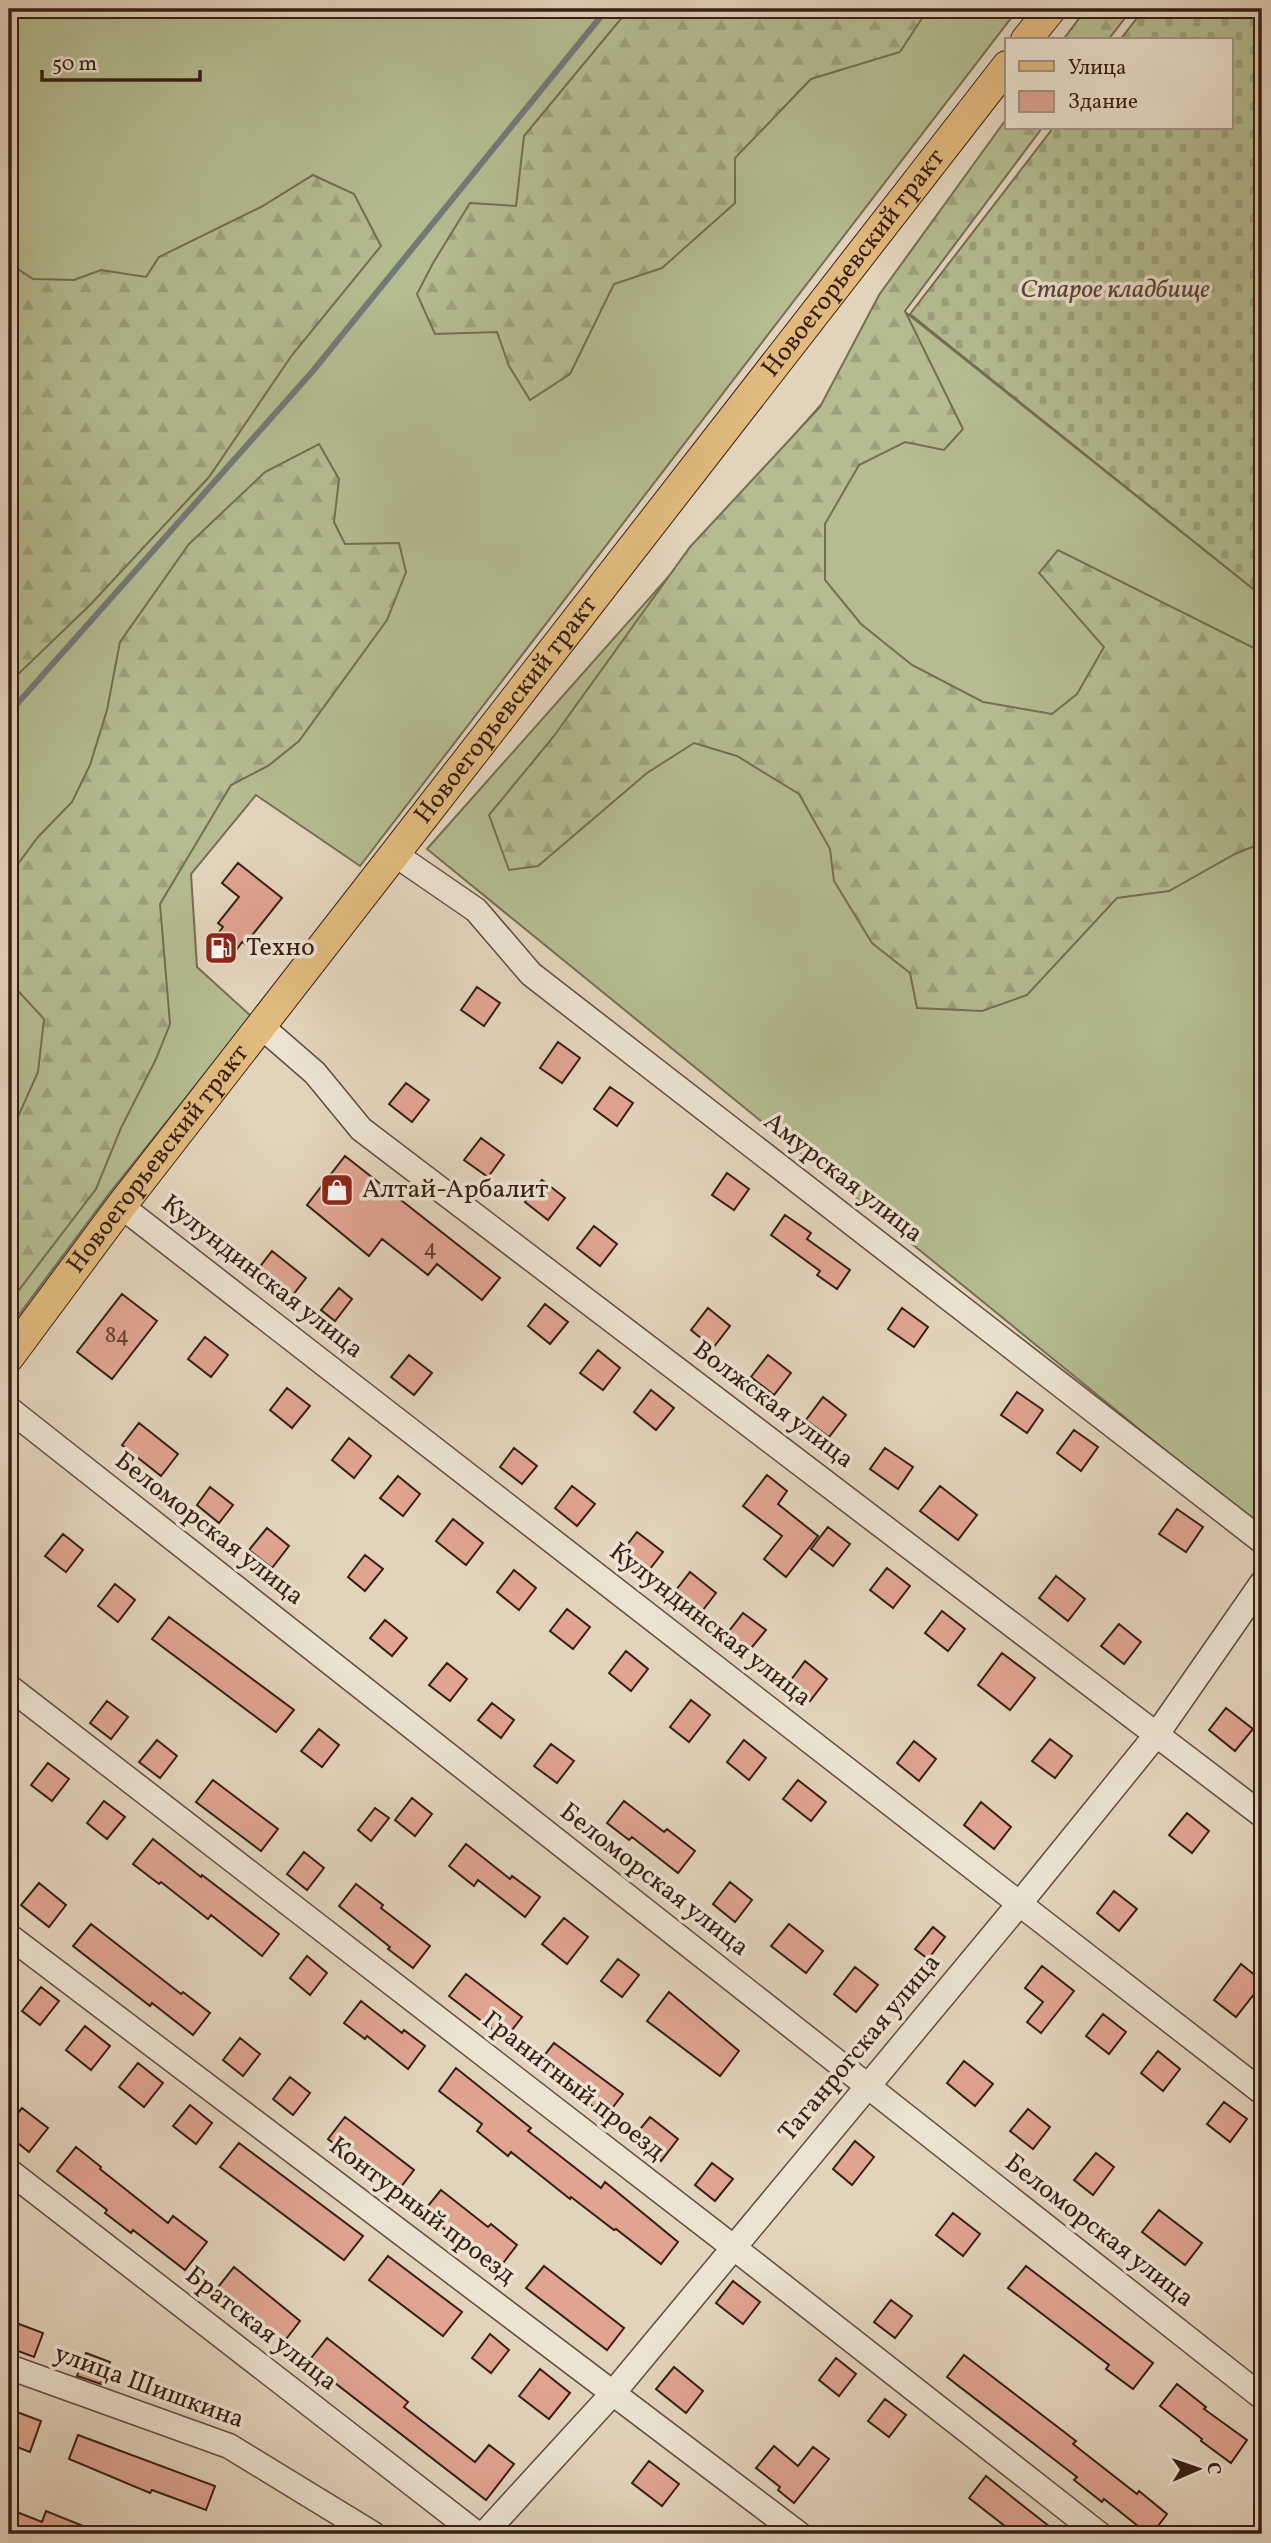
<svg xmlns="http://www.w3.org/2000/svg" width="1271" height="2543" font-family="Vollkorn,serif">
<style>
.grass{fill:#b4bc90;stroke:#766d52;stroke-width:2}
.forest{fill:url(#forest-firs);stroke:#766d52;stroke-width:2}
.cemetery{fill:url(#cemetery-stones);stroke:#766d52;stroke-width:2}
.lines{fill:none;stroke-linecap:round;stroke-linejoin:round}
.stream{stroke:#737979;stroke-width:6}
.building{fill:#e0a491;stroke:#381e14;stroke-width:2}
.minor-casing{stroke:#624c3e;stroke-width:27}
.major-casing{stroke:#381e14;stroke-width:32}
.minor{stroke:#ece3d3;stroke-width:24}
.major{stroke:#e1ba7e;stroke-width:30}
.labels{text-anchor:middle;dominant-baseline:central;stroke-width:7;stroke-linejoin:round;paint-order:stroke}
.number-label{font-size:23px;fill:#624033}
.street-label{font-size:26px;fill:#381e14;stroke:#ece3d3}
.park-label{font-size:26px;font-style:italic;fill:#574633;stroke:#ece3d3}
.poi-label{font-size:26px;fill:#381e14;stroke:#ece3d3;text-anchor:start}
</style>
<defs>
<pattern id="forest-firs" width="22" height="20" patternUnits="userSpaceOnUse" patternTransform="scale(1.75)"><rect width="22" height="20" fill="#b4bc90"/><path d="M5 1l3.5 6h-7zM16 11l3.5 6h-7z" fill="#9ca17b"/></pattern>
<pattern id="cemetery-stones" width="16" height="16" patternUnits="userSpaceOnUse" patternTransform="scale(1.75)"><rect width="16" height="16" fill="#b4bc90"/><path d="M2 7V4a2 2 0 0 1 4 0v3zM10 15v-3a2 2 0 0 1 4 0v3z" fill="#9ca17b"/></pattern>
</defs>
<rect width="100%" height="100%" fill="#e2d4bc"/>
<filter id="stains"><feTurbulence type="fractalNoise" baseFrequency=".00286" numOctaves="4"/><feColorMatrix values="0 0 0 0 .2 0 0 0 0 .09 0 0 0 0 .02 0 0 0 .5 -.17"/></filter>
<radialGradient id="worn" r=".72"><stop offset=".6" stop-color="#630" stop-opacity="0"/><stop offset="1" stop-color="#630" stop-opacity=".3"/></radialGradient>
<path class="grass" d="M9,9H1018L360,866L256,795L191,874L197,967L251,1016L108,1195L9,1328Z
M904,311L1262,596V1529L427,849Z"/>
<path class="forest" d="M629,9H928L900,52L811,79L735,158V203L662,268L614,284L570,374L530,400L509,366L497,332L435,334L417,294L433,263L470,203L516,206L524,136Z
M1086,9H1132L1108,40H1063Z
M1007,118V128H1042L905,311L963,429L944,450L905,442L859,465L825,524V580L861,624L912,665L983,702L1052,714L1077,694L1104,647L1039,573L1058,550L1260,651L1262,653V843L1235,854L1169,891L1117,898L1027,995L982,1011L917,1008L910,973L872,943L834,881L830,849L799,794L737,756L694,743L647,773L538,866L509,870L489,815L554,736L690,547L820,407L879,295Z
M313,175L354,194L381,246L292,355L209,477L91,604L9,683V263L33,279L74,280L101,270L146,277L159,257L261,207Z
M319,444L339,479L334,522L345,544L399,543L406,572L387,620L299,741L268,766L231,785L160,904L170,1024L156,1059L121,1128L96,1189L9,1303V1137L38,1072L44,1019L9,981V876L38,837L72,802L90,765L107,710L120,642L189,544L265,472Z"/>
<path class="cemetery" d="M1144,9H1262V596L910,314L1053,128H1231V40H1120Z"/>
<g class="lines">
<path class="stream" d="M9,713L312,372L607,9"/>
</g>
<path class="building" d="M238,863L282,898L245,944L242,942L227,963L207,948L223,927L218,923L239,897L222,883Z
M477,987L500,1003L484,1026L461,1010Z
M558,1042L580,1058L562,1083L540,1068Z
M406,1083L429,1100L412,1122L389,1104Z
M610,1087L633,1103L617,1126L594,1109Z
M481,1138L504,1155L488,1177L464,1160Z
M345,1156L500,1278L482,1300L437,1264L428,1275L382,1239L369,1256L307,1205Z
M727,1173L749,1189L734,1210L712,1195Z
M542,1180L565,1198L548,1220L525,1202Z
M785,1215L811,1233L807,1239L850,1270L837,1289L817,1275L820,1271L771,1235Z
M594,1226L617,1244L600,1266L577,1248Z
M272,1251L306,1278L289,1300L255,1273Z
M339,1288L352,1299L335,1321L321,1310Z
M122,1294L157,1321L112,1379L77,1352Z
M545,1304L568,1322L550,1344L528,1326Z
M708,1308L730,1326L713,1348L691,1330Z
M902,1308L928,1327L914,1347L888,1329Z
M205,1337L228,1355L211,1377L188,1359Z
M598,1350L620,1368L603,1390L580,1373Z
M409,1355L432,1373L414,1395L391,1377Z
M768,1355L791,1373L774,1395L751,1377Z
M287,1388L310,1406L292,1428L270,1410Z
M651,1390L674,1408L656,1430L634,1412Z
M1017,1392L1043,1410L1027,1433L1001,1415Z
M823,1397L846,1415L829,1437L806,1420Z
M139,1423L178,1454L161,1476L122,1445Z
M1074,1430L1098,1447L1081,1471L1057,1453Z
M349,1438L371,1456L354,1478L332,1460Z
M514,1448L537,1466L522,1484L500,1467Z
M885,1448L913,1467L898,1489L870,1469Z
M767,1475L787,1491L778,1504L818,1536L786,1577L764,1559L782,1536L743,1506Z
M398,1476L420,1494L403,1516L380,1498Z
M572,1486L595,1504L577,1526L555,1508Z
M940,1486L977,1515L958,1540L920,1511Z
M210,1487L233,1505L219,1523L197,1505Z
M1177,1509L1203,1527L1186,1552L1159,1534Z
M453,1519L483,1543L466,1565L436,1541Z
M828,1527L850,1544L833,1566L811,1549Z
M267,1528L289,1546L272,1568L249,1550Z
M637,1532L663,1552L646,1574L620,1554Z
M63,1534L83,1550L66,1572L45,1556Z
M365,1555L383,1569L365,1591L348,1577Z
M887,1568L910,1586L893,1608L870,1590Z
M514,1570L536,1588L519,1610L497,1592Z
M690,1572L716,1593L699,1615L673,1594Z
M1056,1576L1085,1599L1068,1621L1039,1598Z
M115,1584L135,1600L118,1622L98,1606Z
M567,1609L590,1627L573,1649L550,1631Z
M942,1611L965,1629L948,1651L925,1633Z
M743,1613L766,1630L748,1652L726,1635Z
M169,1617L294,1710L276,1732L152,1639Z
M385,1620L407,1638L392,1656L370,1638Z
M1119,1624L1141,1642L1124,1664L1101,1646Z
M626,1651L648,1669L631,1691L609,1673Z
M1002,1653L1035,1678L1010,1710L978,1685Z
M805,1661L827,1679L810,1701L788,1684Z
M447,1663L467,1679L450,1701L429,1685Z
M691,1700L710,1715L689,1742L670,1727Z
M107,1701L128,1717L111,1739L90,1723Z
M492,1703L514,1720L501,1738L478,1720Z
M1226,1708L1253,1729L1235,1751L1209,1730Z
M319,1729L339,1745L322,1767L301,1751Z
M1050,1739L1072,1756L1055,1778L1032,1761Z
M157,1740L177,1756L160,1778L139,1762Z
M744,1740L766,1758L749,1780L727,1762Z
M914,1741L936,1759L919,1781L897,1763Z
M551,1744L574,1761L557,1783L534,1766Z
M48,1763L69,1779L52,1801L31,1785Z
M213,1780L278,1829L261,1851L196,1802Z
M798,1780L826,1802L811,1821L783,1799Z
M412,1798L432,1814L415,1836L395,1820Z
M104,1801L125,1817L107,1839L87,1823Z
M624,1801L664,1832L667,1829L695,1851L678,1873L632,1837L629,1840L607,1823Z
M981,1802L1011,1827L994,1849L964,1825Z
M375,1808L389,1818L371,1841L358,1830Z
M1187,1813L1209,1831L1192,1853L1169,1835Z
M153,1839L201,1877L202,1875L279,1934L262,1956L211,1915L208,1919L161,1882L159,1884L133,1864Z
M466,1844L510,1879L512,1876L540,1897L525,1917L478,1880L474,1886L449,1866Z
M304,1852L324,1868L307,1890L287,1874Z
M730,1882L752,1900L735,1922L713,1904Z
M39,1883L66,1905L49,1927L21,1905Z
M356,1884L383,1905L381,1908L430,1946L413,1968L388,1949L390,1947L339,1906Z
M1114,1891L1137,1909L1119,1931L1097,1913Z
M564,1918L588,1937L567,1964L542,1944Z
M91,1924L181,1994L183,1992L210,2013L193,2035L152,2003L150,2006L73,1946Z
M789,1924L823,1951L806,1973L771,1946Z
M933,1927L945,1937L928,1959L915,1949Z
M307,1956L327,1973L310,1995L290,1978Z
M618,1959L639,1975L622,1997L601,1981Z
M1241,1964L1262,1981V1984L1236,2017L1214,2000Z
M1042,1966L1074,1991L1041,2033L1027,2022L1043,2002L1025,1988Z
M855,1967L878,1985L856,2012L834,1994Z
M466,1974L522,2017L505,2039L449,1996Z
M41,1987L59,2001L40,2025L22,2011Z
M669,1992L739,2051L720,2076L647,2021Z
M361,2001L402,2033L404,2030L425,2046L408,2069L367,2036L365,2039L344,2023Z
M1103,2014L1126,2032L1109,2054L1086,2036Z
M85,2026L110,2046L91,2070L66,2050Z
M240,2038L260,2054L243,2076L223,2060Z
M554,2043L623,2094L606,2116L537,2065Z
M1158,2051L1180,2069L1163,2091L1141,2073Z
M964,2061L993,2084L975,2106L947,2083Z
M138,2063L163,2083L144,2107L119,2087Z
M456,2068L531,2128L528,2131L601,2188L605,2182L678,2242L661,2264L616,2229L614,2230L571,2197L570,2199L511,2152L508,2156L477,2131L482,2124L439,2091Z
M290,2077L310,2093L293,2115L273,2099Z
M1224,2102L1247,2119L1230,2142L1207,2124Z
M190,2105L212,2123L196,2144L173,2126Z
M22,2108L48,2128L29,2152L9,2136V2125Z
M1028,2109L1050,2127L1033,2149L1010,2131Z
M345,2117L414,2170L397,2192L328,2139Z
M650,2117L678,2139L661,2161L632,2139Z
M855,2141L874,2157L852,2185L833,2169Z
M239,2143L363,2236L344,2260L220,2167Z
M76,2147L101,2167L100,2169L168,2223L173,2216L207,2242L185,2270L133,2230L131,2233L105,2213L107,2210L57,2171Z
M1096,2153L1114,2167L1093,2195L1074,2180Z
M712,2163L733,2179L715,2201L695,2185Z
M441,2190L488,2227L491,2224L517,2245L500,2267L450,2227L447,2231L423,2212Z
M1159,2210L1202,2243L1185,2265L1142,2232Z
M953,2213L980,2234L963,2256L936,2235Z
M388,2256L462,2312L443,2336L369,2280Z
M544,2266L624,2328L607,2350L526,2288Z
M1026,2266L1153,2363L1133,2389L1106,2369L1109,2365L1008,2288Z
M234,2267L300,2321L283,2343L215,2291Z
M733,2281L760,2302L743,2324L716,2303Z
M891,2300L912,2316L895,2338L874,2322Z
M19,2324L43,2333L34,2357L10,2348Z
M490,2334L509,2350L491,2373L472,2358Z
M327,2338L408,2402L404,2407L475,2462L489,2445L514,2464L486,2500L308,2362Z
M86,2353L110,2362L101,2384L77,2376Z
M964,2355L1076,2441L1073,2444L1137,2494L1139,2491L1167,2514L1152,2534H1148L1104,2499L1102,2502L1074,2480L1077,2477L947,2377Z
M836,2358L856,2374L839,2396L819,2380Z
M674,2367L703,2391L686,2413L656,2389Z
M540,2369L570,2393L549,2419L519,2396Z
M1177,2384L1206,2407L1204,2409L1247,2440L1231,2463L1201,2441L1202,2439L1160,2406Z
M885,2399L906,2415L889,2437L868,2421Z
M9,2409L41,2421L30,2452L9,2444Z
M78,2435L215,2486L206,2510L152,2490L150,2493L69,2459Z
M774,2446L798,2466L813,2447L829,2459L794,2503L778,2490L780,2487L756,2468Z
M649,2461L679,2484L662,2506L632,2483Z
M986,2476L1017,2501L1059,2534H1015L969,2498Z
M9,2509L42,2522L46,2511L103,2534H9Z"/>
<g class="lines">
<defs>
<path id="minor" d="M396,855L476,910L531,974L1262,1541
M262,1027L315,1073L361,1129L1262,1815
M121,1206L1262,2092
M9,1409L1262,2397
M9,1687L733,2247L1099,2534
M9,1936L799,2534
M9,2171L477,2534
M9,2367L229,2446L373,2534
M484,2534L613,2393L1020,1903L1157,1734L1262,1583"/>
<g id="major">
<path d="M1026,40L1051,9"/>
<path id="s1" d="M9,1357L121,1206L1007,66"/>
</g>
</defs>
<use href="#minor" class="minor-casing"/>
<use href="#major" class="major-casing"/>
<use href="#minor" class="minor"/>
<use href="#major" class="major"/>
</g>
<defs>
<symbol id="fuel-square" viewBox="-11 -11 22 22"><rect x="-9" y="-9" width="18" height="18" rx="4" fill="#8f2418" stroke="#ece3d3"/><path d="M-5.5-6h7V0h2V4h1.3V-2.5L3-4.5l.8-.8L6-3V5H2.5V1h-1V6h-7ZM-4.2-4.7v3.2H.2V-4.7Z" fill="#fff"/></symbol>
<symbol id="shop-square" viewBox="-11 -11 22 22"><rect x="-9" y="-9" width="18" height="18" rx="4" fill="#8f2418" stroke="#ece3d3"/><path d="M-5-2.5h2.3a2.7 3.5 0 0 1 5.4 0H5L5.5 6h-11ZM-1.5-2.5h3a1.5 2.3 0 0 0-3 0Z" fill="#fff"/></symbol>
</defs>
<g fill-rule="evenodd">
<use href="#fuel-square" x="202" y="929" width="38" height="38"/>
<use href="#shop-square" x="318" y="1171" width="38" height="38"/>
</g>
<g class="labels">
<g class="number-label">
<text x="430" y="1249">4</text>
<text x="117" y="1336">84</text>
</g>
<g class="street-label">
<text stroke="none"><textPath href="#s1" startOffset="1382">Новоегорьевский тракт</textPath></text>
<text stroke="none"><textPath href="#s1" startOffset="816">Новоегорьевский тракт</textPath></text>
<text stroke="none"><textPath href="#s1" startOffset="248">Новоегорьевский тракт</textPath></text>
<text transform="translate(843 1178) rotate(38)">Амурская улица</text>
<text transform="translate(262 1277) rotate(38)">Кулундинская улица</text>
<text transform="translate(773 1405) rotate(37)">Волжская улица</text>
<text transform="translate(209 1529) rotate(38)">Беломорская улица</text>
<text transform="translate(710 1625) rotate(38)">Кулундинская улица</text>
<text transform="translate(654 1880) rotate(38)">Беломорская улица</text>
<text transform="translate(860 2048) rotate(-50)">Таганрогская улица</text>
<text transform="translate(573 2086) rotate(38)">Гранитный проезд</text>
<text transform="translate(422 2211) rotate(37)">Контурный проезд</text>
<text transform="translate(1099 2231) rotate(38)">Беломорская улица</text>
<text transform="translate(261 2329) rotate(38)">Братская улица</text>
<text transform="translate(149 2387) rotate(20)">улица Шишкина</text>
</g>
<g class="park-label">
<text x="1115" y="290">Старое кладбище</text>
</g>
<g class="poi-label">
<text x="246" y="948">Техно</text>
<text x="362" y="1190">Алтай-Арбалит</text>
</g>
</g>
<rect width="1271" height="2543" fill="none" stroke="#e2d4bc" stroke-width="35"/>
<rect x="10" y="10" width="1250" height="2522" fill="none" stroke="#381e14" stroke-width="3.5"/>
<rect x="18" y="18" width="1236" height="2508" fill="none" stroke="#381e14" stroke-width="2"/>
<rect x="1005" y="38" width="228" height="91" fill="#ece3d3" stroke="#a49487" stroke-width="2"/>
<rect x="1019" y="61" width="35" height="10" fill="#e1ba7e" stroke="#a49487" stroke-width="2"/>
<text x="1068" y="74" font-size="21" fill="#381e14">Улица</text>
<rect x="1019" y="91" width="35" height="21" fill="#e0a491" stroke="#a49487" stroke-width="2"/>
<text x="1068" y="108" font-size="21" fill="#381e14">Здание</text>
<g transform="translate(1198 2469) rotate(88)" stroke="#ece3d3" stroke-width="5" paint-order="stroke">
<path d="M0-5L12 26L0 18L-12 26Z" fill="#381e14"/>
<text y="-10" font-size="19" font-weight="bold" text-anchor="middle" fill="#381e14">С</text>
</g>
<path d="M42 70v10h158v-10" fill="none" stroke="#381e14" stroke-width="3.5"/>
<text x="52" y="70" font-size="21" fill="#381e14" stroke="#ece3d3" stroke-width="5" paint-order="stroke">50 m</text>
<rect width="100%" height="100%" filter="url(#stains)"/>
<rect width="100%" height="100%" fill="url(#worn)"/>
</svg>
